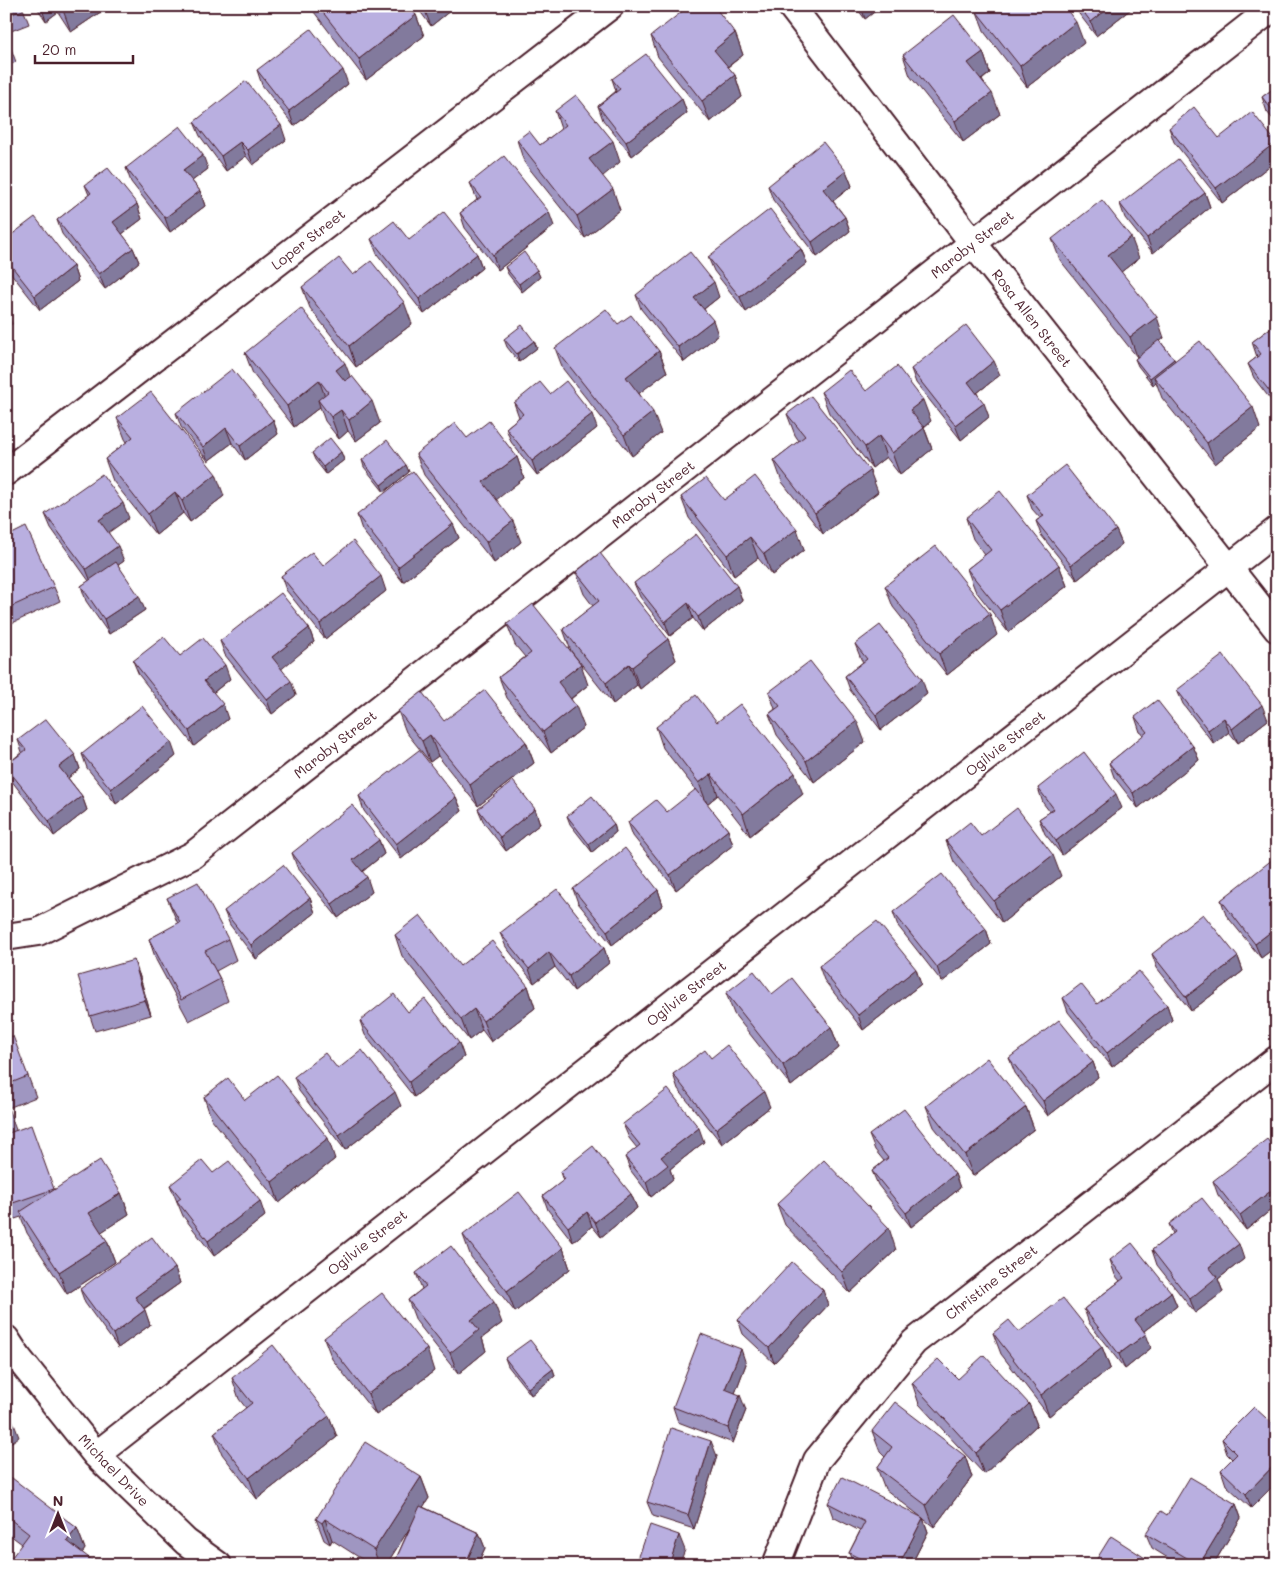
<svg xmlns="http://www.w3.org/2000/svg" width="1283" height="1571" font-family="Mali,sans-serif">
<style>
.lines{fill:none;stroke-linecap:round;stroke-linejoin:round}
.minor-casing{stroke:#4a1f2b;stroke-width:30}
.minor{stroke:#fff;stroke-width:26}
.wall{fill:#9f96c1;stroke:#4a1f2b}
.shaded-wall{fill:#827a9d;stroke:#4a1f2b}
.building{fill:#b9afe0;stroke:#4a1f2b}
.labels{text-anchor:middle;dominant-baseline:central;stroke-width:4;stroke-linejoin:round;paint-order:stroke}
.street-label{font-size:14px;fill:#4a1f2b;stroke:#fff}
</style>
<rect width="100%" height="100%" fill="#fff"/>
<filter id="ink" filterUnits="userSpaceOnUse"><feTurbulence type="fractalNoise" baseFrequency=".02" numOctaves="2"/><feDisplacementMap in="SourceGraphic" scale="10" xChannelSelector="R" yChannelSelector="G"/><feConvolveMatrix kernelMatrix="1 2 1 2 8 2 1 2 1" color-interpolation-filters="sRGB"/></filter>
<g filter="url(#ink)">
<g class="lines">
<defs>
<path id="minor" d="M791,6L973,243L1277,629
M6,472L610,6
M6,937L38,932L193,855L1275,6
M6,1339L19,1359L96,1455L186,1542L218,1565
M96,1455L1277,530
M776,1565L817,1460L914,1342L1277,1059"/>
</defs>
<use href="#minor" class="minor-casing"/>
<use href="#minor" class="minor"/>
</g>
<path class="wall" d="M6,6H22L29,24L6,33Z
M36,6H107L108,7L71,32L58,12L46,21Z
M312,6H409L416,15L424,36L366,80L314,12Z
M416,6H456L431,26Z
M855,6H882L865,19Z
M1073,6H1135L1096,36Z
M977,12L1084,43L1027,87L985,33Z
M735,33L743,55L728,67L735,75L742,97L710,122L658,57L651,36Z
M6,35L16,62L6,66Z
M983,52L990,73L982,80L1000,114L963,142L910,76L903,55Z
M257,70L348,84L294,126L262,85Z
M612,79L682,99L687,113L632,156L603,120L598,106L616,91Z
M1277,86V124L1267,112L1262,97Z
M555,111L620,162L602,176L620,210L585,238L524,162L517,140L540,145L561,129Z
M194,122L286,140L253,165L246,156L226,171L200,136Z
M1169,128L1219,138L1277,145V160L1222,203L1174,142Z
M126,168L208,169L192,181L200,191L205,206L170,232L131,182Z
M846,171L852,186L833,201L845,217L850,231L817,257L773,200L768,186Z
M470,183L554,226L498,270L465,228L460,213L477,200L476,197Z
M85,185L137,204L142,219L122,234L133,248L139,262L105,289L62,234L57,220L89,195Z
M1205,193L1210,207L1153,253L1125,218L1120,204Z
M6,239L73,266L78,281L40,310L6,267Z
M371,239L477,254L482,268L424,314L377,254Z
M1052,239L1139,258L1121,272L1164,338L1160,341L1174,359L1175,361L1260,428L1215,464L1162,398L1156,382L1153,385L1138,366L1135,359L1137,357L1060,260Z
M801,249L807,263L746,312L714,271L708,257Z
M505,267L537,270L540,277L522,292L508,274Z
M353,275L412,324L356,367L310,308L302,287Z
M636,295L719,297L704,309L718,335L684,362L641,309Z
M1277,323V408L1254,378L1248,364L1257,357L1252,342Z
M618,324L659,351L667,372L639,393L661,433L632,456L563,369L555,348Z
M504,339L534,341L537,348L519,362L507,347Z
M245,353L350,378L380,423L356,441L348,431L339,439L325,421L320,407L294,427L253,374Z
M911,369L1000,375L977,393L989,417L961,440L916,383Z
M866,391L931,421L924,427L932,449L900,475L886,457L872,468L829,413L821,392Z
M550,394L597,428L537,475L511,442L506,428L519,417L514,403Z
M176,413L273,420L278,434L245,460L232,443L208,461L181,427Z
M787,414L878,492L823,534L782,482L774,460L799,441L795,435Z
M117,418L224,496L190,522L183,513L156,535L113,481L105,459L127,442L125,439Z
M467,438L517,457L524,478L496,499L521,542L494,563L424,475L416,454Z
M341,452L344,460L326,474L315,460L312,453Z
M362,460L406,465L409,472L384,492L364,467Z
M1027,495L1116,530L1122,544L1077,580L1041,535L1036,521L1040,518L1032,509Z
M681,497L724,500L804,550L772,575L758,558L734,576L689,518Z
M45,514L129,518L108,532L124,561L118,565L145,610L109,634L86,601L81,586L89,581L51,528Z
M357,515L453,524L459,538L403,582L362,530Z
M966,518L1059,565L1067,586L1008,632L975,590L967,569L985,555L973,539Z
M6,537L54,587L60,601L6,626Z
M576,572L668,639L676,660L640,689L637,685L613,704L571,651L563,629L593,606L584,594Z
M281,576L386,591L325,639L286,590Z
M634,583L737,586L742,600L703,631L693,618L670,636L640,597Z
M885,586L997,635L947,675L893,607Z
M507,624L588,685L571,699L584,727L551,753L507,698L499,677L525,657L515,645Z
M309,628L314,642L281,668L296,695L272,714L225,655L220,641Z
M855,644L927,694L881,730L850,690L845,676L863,662L861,659Z
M180,656L230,679L213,693L228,719L194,746L139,675L133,661Z
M1177,690L1268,720L1238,743L1229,732L1214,744L1183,704Z
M769,692L865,742L814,782L777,735L769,714L775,709Z
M398,711L526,742L534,763L478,806L438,756L430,762L406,732Z
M1135,717L1193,746L1199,760L1138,808L1114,777L1109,763L1144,735L1140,732Z
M717,722L803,794L750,836L718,795L707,804L728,830L733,845L676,890L633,836L628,822L667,812L700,795L663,748L656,727Z
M18,740L75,755L80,769L68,778L82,796L87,810L54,836L11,780L6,768V765L22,752Z
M82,754L176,756L116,804L87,768Z
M1038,788L1122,808L1062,855L1045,834L1039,819L1050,812L1043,803Z
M359,796L456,797L462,811L401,859L364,811Z
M6,799L9,808L6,809Z
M478,809H535L540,824L506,851L484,823Z
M567,816L614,824L616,832L592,852L570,824Z
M981,836L1061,876L1002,923L954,862L946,841Z
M379,840L384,854L362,872L372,892L338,918L297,867L292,853Z
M1277,864V946L1261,958L1226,915L1221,900Z
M573,889L658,890L663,905L612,945L578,903Z
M167,898L228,939L236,960L216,971L220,979L228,1001L189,1021L156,960L149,939L178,924Z
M310,898L315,913L256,959L230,925L224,911Z
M893,912L986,929L991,944L942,982L898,926Z
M500,933L604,948L609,963L574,991L555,967L534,983L506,947Z
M395,935L460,966L528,986L535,1008L491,1042L482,1030L469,1040L402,956Z
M1152,954L1238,957L1243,971L1191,1011L1157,968Z
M819,966L921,984L863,1030L824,980Z
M139,974L151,1015L95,1031L90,1016Z
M726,993L772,994L831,1027L839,1048L791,1086L734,1014Z
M1063,998L1097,1004L1167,1005L1172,1020L1112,1067L1068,1012Z
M408,1012L459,1043L464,1057L414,1097L365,1035L360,1021Z
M6,1014L11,1037L28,1076L36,1097L8,1108L16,1130L54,1189L121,1193L129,1214L101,1232L107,1241L115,1262L67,1294L27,1233L21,1217L15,1219L6,1195Z
M711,1058L770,1107L722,1144L678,1089L673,1074Z
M1009,1058L1093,1062L1098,1077L1048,1116L1015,1073Z
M338,1069L401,1106L345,1150L299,1091L294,1077Z
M204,1097L245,1100L335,1159L279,1203L211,1118Z
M926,1106L1026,1107L1034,1129L973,1176L934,1127Z
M623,1124L704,1142L670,1169L673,1179L651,1197L631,1171L625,1157L637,1148L629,1138Z
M869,1135L955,1174L960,1188L911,1227L878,1185L872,1171L884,1161L875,1150Z
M1277,1152V1205L1246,1230L1218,1195L1213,1181Z
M560,1172L631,1194L637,1208L601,1237L592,1226L573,1242L548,1210L543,1196L563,1181Z
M213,1173L265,1216L214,1256L183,1216L170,1185Z
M777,1204L896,1250L850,1293L785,1225Z
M1169,1224L1244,1259L1218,1279L1223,1292L1195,1313L1157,1265L1152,1250L1173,1234Z
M463,1235L563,1248L570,1269L515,1312L471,1257Z
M1110,1260L1171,1292L1177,1306L1144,1331L1151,1348L1125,1369L1089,1323L1084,1309L1120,1281L1115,1275Z
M175,1268L180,1283L144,1309L150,1325L118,1348L85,1303L80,1289Z
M416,1273L502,1323L482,1338L486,1351L458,1374L416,1321L408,1300L422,1289Z
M828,1305L774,1363L743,1334L738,1320Z
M1019,1332L1102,1347L1110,1368L1049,1416L1001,1354L993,1333Z
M324,1338L434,1371L376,1415L332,1359Z
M505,1358L553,1369L555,1376L531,1395L508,1366Z
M746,1364L735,1393L746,1410L733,1443L678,1422L673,1407Z
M232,1378L329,1416L337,1437L257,1499L222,1454L214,1433L246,1408L239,1399Z
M912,1383L1029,1404L1037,1425L984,1474L919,1404Z
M1277,1428V1482L1251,1508L1226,1485L1221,1470L1232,1459L1227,1454L1222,1439Z
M872,1431L965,1456L972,1477L934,1527L885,1489L877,1468L885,1457L880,1452Z
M717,1456L694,1529L653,1516L647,1502Z
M6,1477L8,1483L77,1528L85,1549L82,1553L22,1544L6,1532Z
M421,1477L429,1498L423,1507L479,1533L485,1548L477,1565H396L395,1561L411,1525L386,1565H371L332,1540L330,1544L324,1540L316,1519Z
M828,1503L923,1518L928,1532L911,1565H854L849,1553L860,1531L833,1517Z
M1236,1504L1241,1518L1213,1565H1179L1152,1548L1146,1534L1167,1515Z"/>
<path class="shaded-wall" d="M41,6H56L58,12L46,21Z
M69,6H107L108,7L71,32L63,10Z
M432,6H456L431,26L425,11Z
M861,6H882L865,19Z
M1111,6H1135L1096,36L1091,22Z
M416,15L424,36L366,80L359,59Z
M1076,22L1084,43L1027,87L1020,66Z
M735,33L743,55L722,71L714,50Z
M983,52L990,73L976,84L968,63Z
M343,70L348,84L294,126L289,111Z
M735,75L742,97L710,122L702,101Z
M992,93L1000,114L963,142L955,121Z
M682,99L687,113L632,156L626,142Z
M281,125L286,140L253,165L248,150Z
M613,141L620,162L597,181L589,159Z
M240,142L246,156L226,171L221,156Z
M1276,142L1277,145V160L1222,203L1216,188Z
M203,155L208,169L188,184L183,170Z
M846,171L852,186L829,204L823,189Z
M613,189L620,210L585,238L577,216Z
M200,191L205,206L170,232L165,218Z
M1205,193L1210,207L1153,253L1147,238Z
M137,204L142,219L118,237L113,222Z
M549,212L554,226L498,270L493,255Z
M845,217L850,231L817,257L812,242Z
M1131,237L1139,258L1116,276L1108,255Z
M133,248L139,262L105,289L99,274Z
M801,249L807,263L746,312L740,297Z
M477,254L482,268L424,314L419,299Z
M73,266L78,281L40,310L35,296Z
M537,270L540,277L522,292L519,284Z
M714,282L719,297L700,312L694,298Z
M404,302L412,324L356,367L349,346Z
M7,309L12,324L6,328V310Z
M1157,317L1164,338L1138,359L1130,337Z
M713,320L718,335L684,362L678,347Z
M534,341L537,348L519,362L517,354Z
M6,350L10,362L6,365Z
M659,351L667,372L633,398L626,377Z
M1174,359L1177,366L1154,377L1156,382L1153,385L1150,378Z
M994,361L1000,375L973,396L968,382Z
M345,363L353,384L344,391L336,370Z
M319,380L327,402L318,400L320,407L294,427L287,406Z
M923,400L931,421L918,432L910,410Z
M372,401L380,423L356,441L349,420Z
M984,403L989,417L961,440L955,425Z
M1253,407L1260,428L1215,464L1207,443Z
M341,410L348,431L339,439L331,417Z
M653,412L661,433L632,456L624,435Z
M592,414L597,428L537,475L532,461Z
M273,420L278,434L245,460L240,446Z
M226,428L232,443L208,461L203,447Z
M924,428L932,449L900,475L892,453Z
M879,436L886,457L872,468L865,447Z
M341,452L344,460L326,474L323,467Z
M517,457L524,478L491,504L483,482Z
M406,465L409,472L384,492L381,485Z
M870,471L878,492L823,534L815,513Z
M216,474L224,496L190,522L182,501Z
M175,492L183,513L156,535L148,514Z
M123,503L129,518L105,535L99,520Z
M513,521L521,542L494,563L486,542Z
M453,524L459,538L403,582L398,567Z
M797,529L804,550L772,575L764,554Z
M1116,530L1122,544L1077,580L1071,565Z
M750,537L758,558L734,576L727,555Z
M118,546L124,561L92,584L86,569Z
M1059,565L1067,586L1008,632L1000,610Z
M381,576L386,591L325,639L320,624Z
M737,586L742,600L703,631L698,617Z
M139,596L145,610L109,634L104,619Z
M688,603L693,618L670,636L665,622Z
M990,614L997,635L947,675L939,654Z
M309,628L314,642L278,672L272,657Z
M668,639L676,660L640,689L632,667Z
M581,664L588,685L565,703L558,682Z
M629,664L637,685L613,704L606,683Z
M225,665L230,679L209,696L204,681Z
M922,679L927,694L881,730L876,715Z
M291,681L296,695L272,714L267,700Z
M223,704L228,719L194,746L189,731Z
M1262,705L1268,720L1238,743L1232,729Z
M576,706L584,727L551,753L543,732Z
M1224,718L1229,732L1214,744L1208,730Z
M857,721L865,742L814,782L806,761Z
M430,735L438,756L430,762L422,741Z
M171,742L176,756L116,804L111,789Z
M526,742L534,763L478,806L470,785Z
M1193,746L1199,760L1138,808L1133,793Z
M75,755L80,769L64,781L59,767Z
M795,773L803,794L750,836L743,814Z
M711,774L718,795L707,804L699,783Z
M1116,794L1122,808L1062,855L1056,841Z
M82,796L87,810L54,836L49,821Z
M456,797L462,811L401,859L396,844Z
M535,809L540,824L506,851L500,837Z
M614,824L616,832L592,852L589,844Z
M728,830L733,845L676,890L670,875Z
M379,840L384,854L358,875L353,860Z
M1053,855L1061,876L1002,923L994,901Z
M367,877L372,892L338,918L332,904Z
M658,890L663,905L612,945L607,931Z
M310,898L315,913L256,959L251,945Z
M1277,927V946L1261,958L1255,944Z
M986,929L991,944L942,982L937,967Z
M604,948L609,963L574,991L569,976Z
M549,952L555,967L534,983L529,969Z
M1238,957L1243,971L1191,1011L1186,997Z
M134,960L139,974L151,1015L145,1000Z
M916,969L921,984L863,1030L858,1015Z
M528,986L535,1008L491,1042L483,1021Z
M1167,1005L1172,1020L1112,1067L1107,1053Z
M474,1009L482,1030L469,1040L461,1019Z
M6,1014L14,1051L8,1037L6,1026Z
M831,1027L839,1048L791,1086L783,1065Z
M459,1043L464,1057L414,1097L409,1082Z
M1093,1062L1098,1077L1048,1116L1043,1101Z
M395,1092L401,1106L345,1150L339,1135Z
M764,1092L770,1107L722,1144L716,1129Z
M1026,1107L1034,1129L973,1176L965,1155Z
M699,1128L704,1142L670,1169L673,1179L651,1197L646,1182L661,1157Z
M328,1138L335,1159L279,1203L272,1182Z
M955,1174L960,1188L911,1227L906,1213Z
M1277,1186V1205L1246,1230L1240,1215Z
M121,1193L129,1214L97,1235L89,1213Z
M631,1194L637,1208L601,1237L595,1222Z
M260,1201L265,1216L214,1256L208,1241Z
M587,1212L592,1226L573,1242L568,1227Z
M889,1228L896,1250L850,1293L842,1272Z
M107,1241L115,1262L67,1294L59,1272Z
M1239,1244L1244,1259L1218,1279L1223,1292L1195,1313L1190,1299L1209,1267Z
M563,1248L570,1269L515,1312L507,1291Z
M175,1268L180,1283L140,1311L135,1297Z
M823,1290L828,1305L774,1363L769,1348Z
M1171,1292L1177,1306L1140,1334L1135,1320Z
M494,1302L502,1323L482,1338L486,1351L458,1374L450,1353L471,1320Z
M145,1310L150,1325L118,1348L113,1334Z
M1146,1334L1151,1348L1125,1369L1119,1354Z
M1102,1347L1110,1368L1049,1416L1041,1395Z
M427,1349L434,1371L376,1415L368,1394Z
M741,1349L746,1364L731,1404L725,1389Z
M553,1369L555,1376L531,1395L528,1388Z
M740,1395L746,1410L733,1443L728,1428Z
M1029,1404L1037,1425L984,1474L976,1453Z
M11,1416L19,1437L6,1446V1419Z
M329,1416L337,1437L257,1499L249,1478Z
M711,1441L717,1456L694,1529L688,1515Z
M965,1456L972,1477L934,1527L926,1505Z
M1277,1462V1482L1251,1508L1246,1494Z
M421,1477L429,1498L386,1565H379L374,1550Z
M1236,1504L1241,1518L1213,1565H1199Z
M923,1518L928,1532L911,1565H899Z
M325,1519L332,1540L330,1544L322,1523Z
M77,1528L85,1549L75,1563L67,1541Z
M479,1533L485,1548L477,1565H465Z
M679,1535L685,1550L679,1565H669Z"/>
<path class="building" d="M6,6H22L23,10L6,16Z
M61,6H69L63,10Z
M318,6H409L416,15L359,59Z
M422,6H432L425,11Z
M689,6H714L735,33L714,50L735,75L702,101L651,36Z
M984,6H1064L1076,22L1020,66L977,12Z
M1079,6H1111L1091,22Z
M954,15L983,52L968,63L992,93L955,121L903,55Z
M311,29L343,70L289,111L257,70Z
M6,35L11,47L6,49Z
M646,54L682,99L626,142L598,106L620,89L612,79Z
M246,81L281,125L248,150L240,142L221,156L194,122Z
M1277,86V116L1262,97Z
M576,95L613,141L589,159L613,189L577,216L517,140L529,131L540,145L566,125L555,111Z
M1194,107L1219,138L1252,112L1276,142L1216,188L1169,128Z
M180,126L203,155L183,170L200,191L165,218L126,168Z
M823,142L846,171L823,189L845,217L812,242L768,186Z
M504,156L549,212L493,255L460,213L481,197L470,183Z
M1178,159L1205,193L1147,238L1120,204Z
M108,168L137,204L113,222L133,248L99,274L57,220L91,193L85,185Z
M1102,200L1131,237L1108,255L1157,317L1130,337L1052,239Z
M770,209L801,249L740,297L708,257Z
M444,212L477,254L419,299L371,239L394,221L409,240Z
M35,217L73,266L35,296L6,259V239Z
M524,252L537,270L519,284L505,267Z
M690,252L714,282L694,298L713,320L678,347L636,295Z
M339,258L353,275L371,261L404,302L349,346L302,287Z
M301,308L345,363L336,370L345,381L352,376L372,401L349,420L341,410L331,417L318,400L328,392L319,380L287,406L245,353Z
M606,309L618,324L631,315L659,351L626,377L653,412L624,435L555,348Z
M1277,323V397L1275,398L1248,364L1261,354L1252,342Z
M522,325L534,341L517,354L504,339Z
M966,325L994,361L968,382L984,403L955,425L911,369Z
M1159,340L1174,359L1150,378L1135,359Z
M1200,341L1253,407L1207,443L1154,377Z
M897,366L923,400L910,410L924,428L892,453L879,436L865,447L821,392L849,370L866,391Z
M232,369L273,420L240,446L226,428L203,447L176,413Z
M566,381L592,414L532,461L506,428L523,414L514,403L540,382L550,394Z
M151,392L216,474L182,501L175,492L148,514L105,459L133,437L117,418Z
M811,396L870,471L815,513L774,460L805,436L787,414Z
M489,421L517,457L483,482L513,521L486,542L416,454L455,423L467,438Z
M330,438L341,452L323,467L312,453Z
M387,440L406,465L381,485L362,460Z
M1065,465L1116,530L1071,565L1036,521L1044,516L1027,495Z
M413,471L453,524L398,567L357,515Z
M102,474L123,503L99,520L118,546L86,569L45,514Z
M755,476L797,529L764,554L750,537L727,555L681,497L706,478L724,500Z
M1000,491L1059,565L1000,610L967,569L991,550L966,518Z
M26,527L54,587L6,609V537Z
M696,534L737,586L698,617L688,603L665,622L634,583Z
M353,541L381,576L320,624L281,576L312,552L323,566Z
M936,546L990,614L939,654L885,586Z
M600,553L668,639L632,667L629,664L606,683L563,629L599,601L576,572Z
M116,562L139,596L104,619L81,586Z
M281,593L309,628L272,657L291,681L267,700L220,641Z
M533,604L581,664L558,682L576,706L543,732L499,677L531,653L507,624Z
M880,625L922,679L876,715L845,676L867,659L855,644Z
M164,637L180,656L203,638L225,665L204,681L223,704L189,731L133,661Z
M1223,655L1262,705L1232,729L1224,718L1208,730L1177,690Z
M810,661L857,721L806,761L769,714L780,706L769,692Z
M485,690L526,742L470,785L430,735L422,741L398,711L422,692L444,721Z
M696,695L717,722L740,704L795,773L743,814L711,774L699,783L656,727Z
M1157,700L1193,746L1133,793L1109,763L1147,732L1135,717Z
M142,706L171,742L111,789L82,754Z
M46,719L75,755L59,767L82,796L49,821L6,767V765L26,750L18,740Z
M419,750L456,797L396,844L359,796Z
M1084,752L1116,794L1056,841L1039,819L1054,809L1038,788Z
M513,781L535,809L500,837L478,809Z
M696,789L728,830L670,875L628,822L656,800L667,812Z
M592,796L614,824L589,844L567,816Z
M352,805L379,840L353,860L367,877L332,904L292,853Z
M1017,808L1053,855L994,901L946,841L970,822L981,836Z
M625,848L658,890L607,931L573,889Z
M1273,859L1277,864V927L1255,944L1221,900Z
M283,865L310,898L251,945L224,911Z
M942,874L986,929L937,967L893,912Z
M198,882L228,939L205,951L220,979L181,1000L149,939L180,922L167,898Z
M557,889L604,948L569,976L549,952L529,969L500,933Z
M1203,914L1238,957L1186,997L1152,954Z
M420,915L460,966L492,941L528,986L483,1021L474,1009L461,1019L395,935Z
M877,921L916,969L858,1015L819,966Z
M134,960L145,1000L90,1016L78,976Z
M754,971L772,994L792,978L831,1027L783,1065L726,993Z
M1139,971L1167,1005L1107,1053L1063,998L1081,984L1097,1004Z
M394,994L408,1012L425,999L459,1043L409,1082L360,1021Z
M1059,1020L1093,1062L1043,1101L1009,1058Z
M6,1026L8,1037H6Z
M13,1036L28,1076L6,1085V1038Z
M727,1045L764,1092L716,1129L673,1074L705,1050L711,1058Z
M362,1050L395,1092L339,1135L294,1077L325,1053L338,1069Z
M987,1058L1026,1107L965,1155L926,1106Z
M277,1075L328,1138L272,1182L204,1097L228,1078L245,1100Z
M668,1089L699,1128L661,1157L668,1165L646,1182L625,1157L640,1145L623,1124Z
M6,1104L9,1111L6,1112Z
M904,1109L955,1174L906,1213L872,1171L888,1158L869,1135Z
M31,1125L54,1189L10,1204L6,1195V1134Z
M1267,1139L1277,1152V1186L1240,1215L1213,1181Z
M593,1146L631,1194L595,1222L587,1212L568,1227L543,1196L565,1179L560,1172Z
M100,1160L121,1193L89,1213L107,1241L59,1272L20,1212Z
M202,1160L213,1173L229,1161L260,1201L208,1241L177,1201L181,1198L170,1185Z
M824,1160L889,1228L842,1272L777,1204Z
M519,1192L563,1248L507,1291L463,1235Z
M1202,1198L1239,1244L1209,1267L1217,1277L1190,1299L1152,1250L1175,1232L1169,1224Z
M152,1237L175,1268L135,1297L145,1310L113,1334L80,1289Z
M1132,1243L1171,1292L1135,1320L1146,1334L1119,1354L1084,1309L1124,1278L1110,1260Z
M451,1246L494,1302L471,1320L479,1330L450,1353L408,1300L426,1286L416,1273Z
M792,1262L823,1290L769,1348L738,1320Z
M382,1293L427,1349L368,1394L324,1338Z
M1063,1298L1102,1347L1041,1395L993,1333L1009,1320L1019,1332Z
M701,1334L741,1349L725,1389L740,1395L728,1428L673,1407Z
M530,1340L553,1369L528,1388L505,1358Z
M273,1345L329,1416L249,1478L214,1433L252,1403L232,1378Z
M984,1355L1029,1404L976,1453L912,1383L938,1359L958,1379Z
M1277,1389V1397L1273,1392Z
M895,1402L965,1456L926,1505L877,1468L892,1447L872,1431Z
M1254,1407L1277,1428V1462L1246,1494L1221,1470L1237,1454L1222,1439Z
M6,1409L11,1416L6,1419Z
M671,1428L711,1441L688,1515L647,1502Z
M365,1442L421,1477L374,1550L325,1519L322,1523L316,1519Z
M842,1477L923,1518L899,1565H873L849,1553L865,1522L828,1503Z
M1190,1477L1236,1504L1199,1565L1146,1534L1161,1511L1167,1515Z
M12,1478L77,1528L67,1541L97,1564L96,1565H6L29,1534L6,1516V1485Z
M420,1506L479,1533L465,1565H403L395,1561Z
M650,1525L679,1535L669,1565H645L637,1562Z
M1111,1536L1156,1565H1093Z"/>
</g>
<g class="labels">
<g class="street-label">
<text transform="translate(308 239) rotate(-38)">Loper Street</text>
<text transform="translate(972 244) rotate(-38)">Maroby Street</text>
<text transform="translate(1032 318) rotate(52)">Rosa Allen Street</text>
<text transform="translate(653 494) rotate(-38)">Maroby Street</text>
<text transform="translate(1005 743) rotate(-38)">Ogilvie Street</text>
<text transform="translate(335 744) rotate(-38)">Maroby Street</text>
<text transform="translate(686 993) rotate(-38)">Ogilvie Street</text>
<text transform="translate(367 1242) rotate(-38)">Ogilvie Street</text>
<text transform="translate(991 1282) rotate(-38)">Christine Street</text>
<text transform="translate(114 1470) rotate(46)">Michael Drive</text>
</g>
</g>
<rect width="1283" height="1571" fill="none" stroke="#fff" stroke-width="25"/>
<rect x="12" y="12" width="1258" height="1546" fill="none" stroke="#4a1f2b" stroke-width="2" filter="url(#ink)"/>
<g transform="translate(58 1514)" stroke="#ffffff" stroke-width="4" paint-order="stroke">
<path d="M0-4L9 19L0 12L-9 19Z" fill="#4a1f2b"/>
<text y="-8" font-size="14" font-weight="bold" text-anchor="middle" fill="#4a1f2b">N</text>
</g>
<path d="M35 55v8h98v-8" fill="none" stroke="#4a1f2b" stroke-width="2.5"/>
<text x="42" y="55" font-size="15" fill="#4a1f2b" stroke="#ffffff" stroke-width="4" paint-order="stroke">20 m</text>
</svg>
